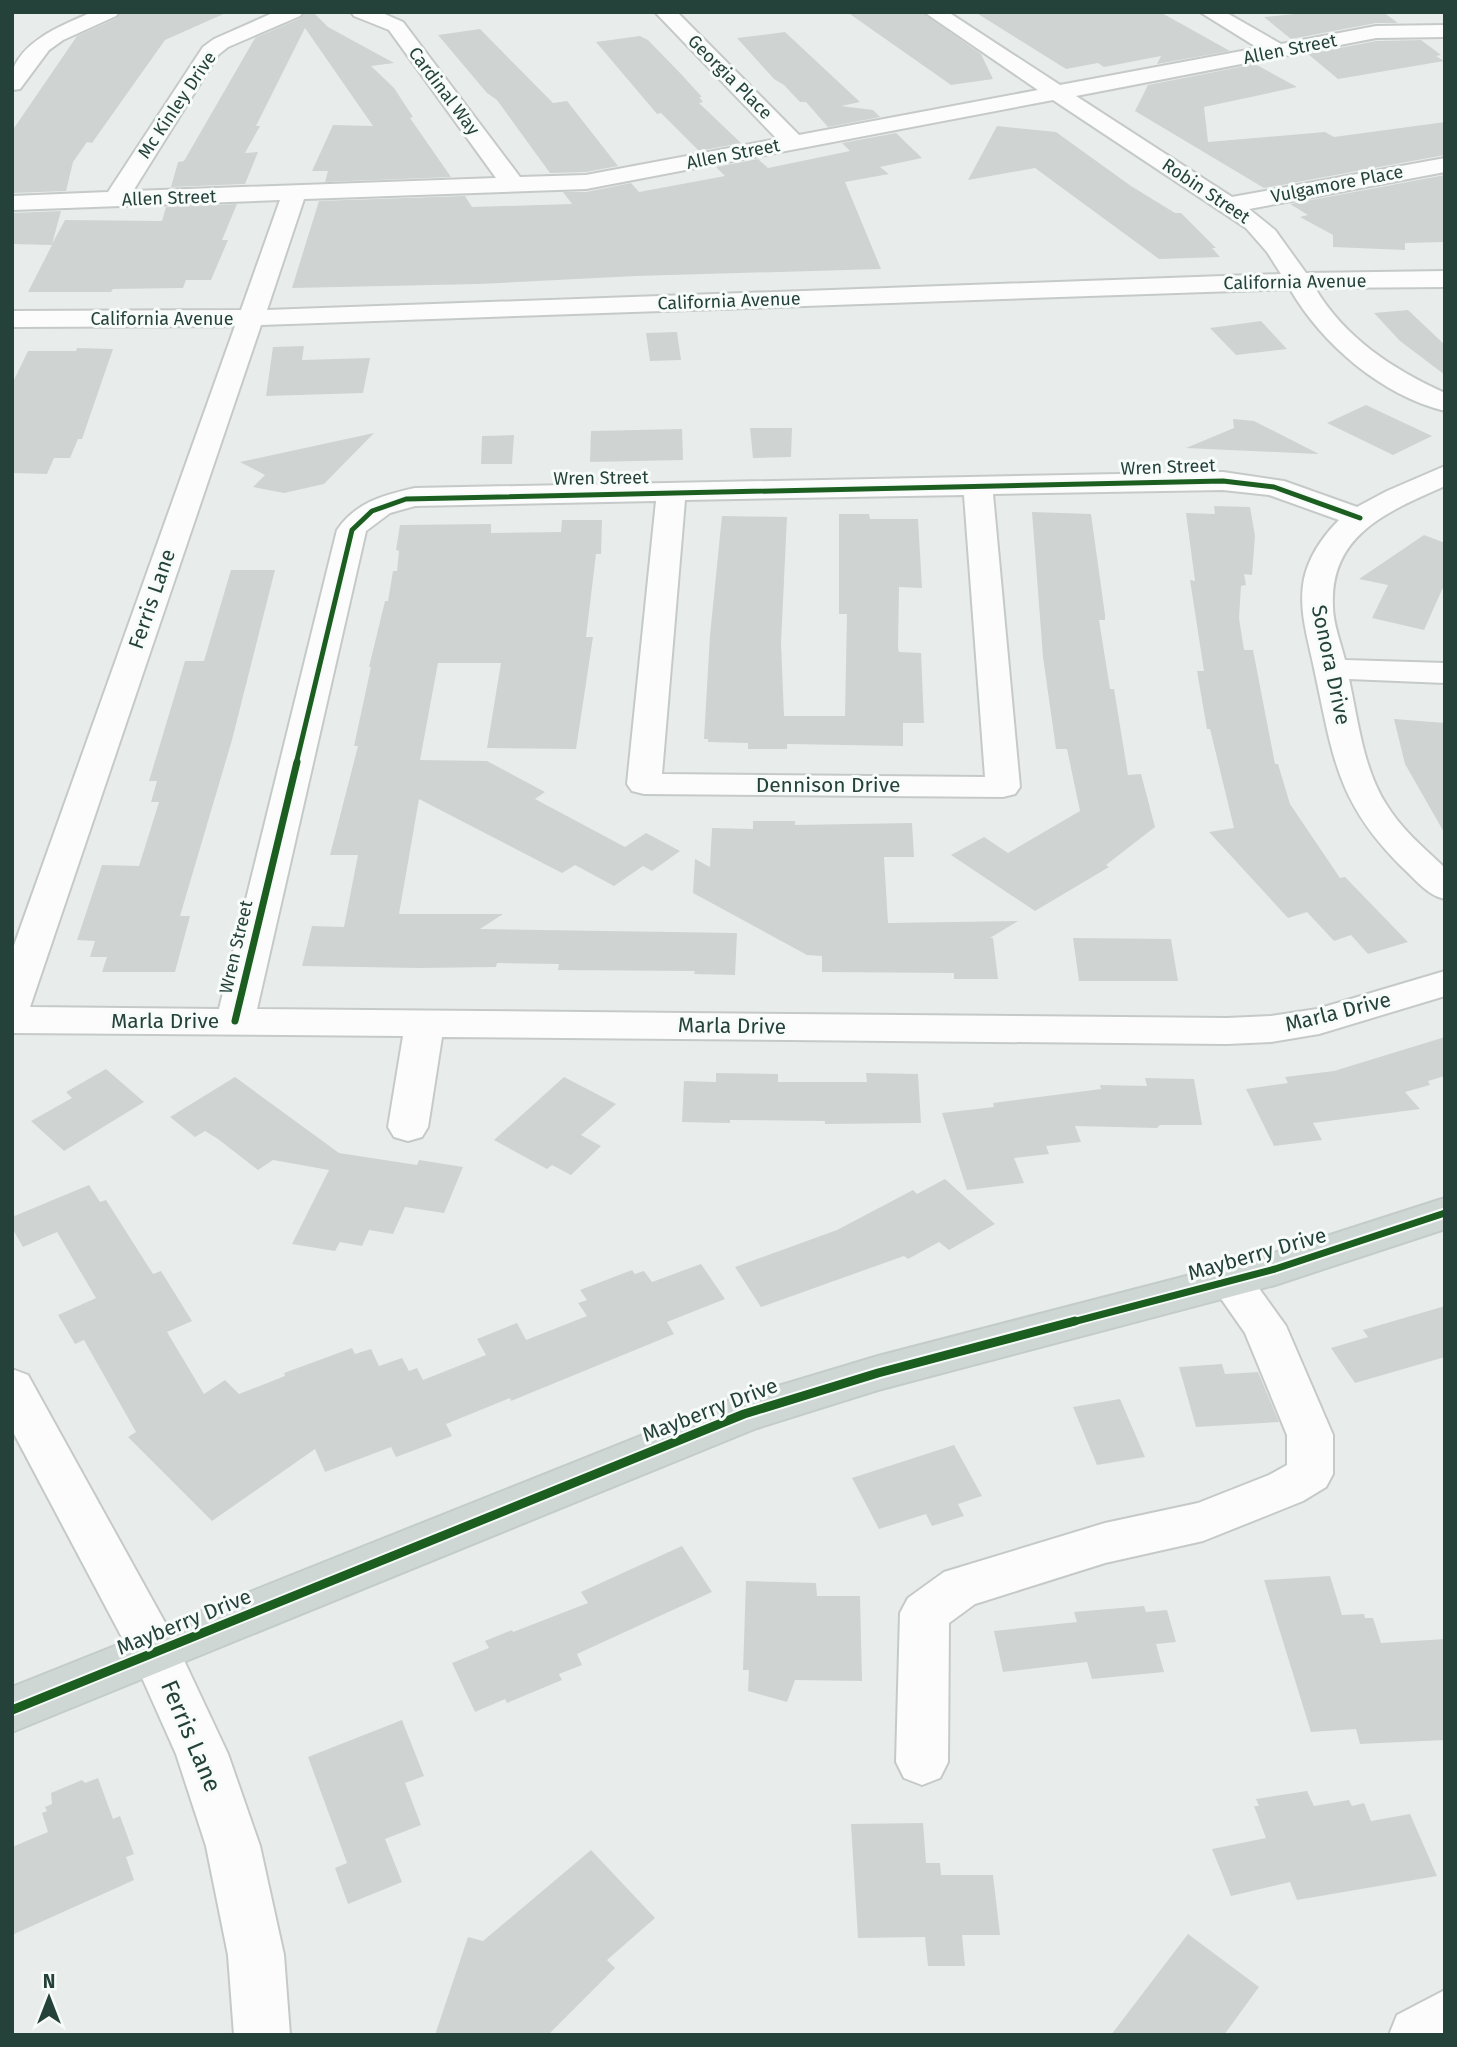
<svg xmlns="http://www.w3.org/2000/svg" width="1457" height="2047" font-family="'Fira Sans',sans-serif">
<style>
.building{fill:#cfd4d2}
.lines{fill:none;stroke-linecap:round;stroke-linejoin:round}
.minor-casing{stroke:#c5cac8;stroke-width:4}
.major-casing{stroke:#c3ccc9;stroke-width:4}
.minor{fill:#fcfcfc;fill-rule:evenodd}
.major{fill:#cfd7d5;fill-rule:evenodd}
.cycleway-far2-casing{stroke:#f7fbf9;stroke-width:9}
.cycleway-far1-casing{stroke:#f7fbf9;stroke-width:11}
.cycleway-casing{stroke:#f7fbf9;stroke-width:13}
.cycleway-far2{stroke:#1b5e20;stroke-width:5}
.cycleway-far1{stroke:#1b5e20;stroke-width:7}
.cycleway{stroke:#1b5e20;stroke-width:9}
.labels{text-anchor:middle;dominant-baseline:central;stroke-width:6;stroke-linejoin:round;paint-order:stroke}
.far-street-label{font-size:18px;fill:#24423a;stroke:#f7fbf9}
.street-label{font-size:21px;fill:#24423a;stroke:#f7fbf9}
.near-street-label{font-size:24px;fill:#24423a;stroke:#f7fbf9}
</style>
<rect width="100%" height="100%" fill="#e8edeb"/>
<path class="building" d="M121,12H228L165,40L92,143L87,142L73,162L66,191L12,193V131L77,36L117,18Z
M305,12H313L328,27L394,63L371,66L394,88L413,117L410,118L451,177L325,182L328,171H312L333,125L373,126L305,28L256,126H260L245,153L258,152L245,184L171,187L178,162L184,161L255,38L301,18Z
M847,12H921L981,54L993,79L951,85Z
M975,12H1160L1230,51L1157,64L1161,56L1104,67L1098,63L1066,69Z
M1314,12H1383L1398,23H1376L1291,39L1264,17Z
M480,29L553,103L567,101L618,166L586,172L550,173L497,100L487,93L438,35Z
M785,32L860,102L841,106L873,110L880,117L828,127L806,102H800L784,85L774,79L737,38Z
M640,36L648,40L681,74L702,97H699L703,102L699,103L741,143L699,151L661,113L657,114L596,42Z
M1421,40L1441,55L1436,56L1444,61L1338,79L1308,54L1376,41Z
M1255,64L1297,87L1204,107L1208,142L1325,132L1334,137L1445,122V155L1264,188L1135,111L1148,85Z
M997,126L1056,132L1131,186L1175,213H1181L1216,248H1212L1220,257L1159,259L1035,168L968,180Z
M896,133L922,158L880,167L889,174L845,182L881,269L636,276L478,284L292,288L319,201L465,196L472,207L572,204L563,192H586L631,183L639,192L725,176L716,167L758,159L768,168L850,151L842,143Z
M1445,175V242L1405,243V250L1333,247V235L1300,217L1308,215L1290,204Z
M237,204L222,240H228L211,280H186L183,288L113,289L111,292H28L52,245L12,244V213L61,211L52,244L65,220L162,221L166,207Z
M1408,310L1445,345V375L1400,341L1374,313Z
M1261,321L1287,349L1236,355L1210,328Z
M677,332L681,360L650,361L646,333Z
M304,346L302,360L370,358L363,393L266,396L273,347Z
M77,348L113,349L82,439H78L70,458H54L47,474L12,473V384L28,351H76Z
M1366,405L1432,436L1393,455L1327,423Z
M1233,419L1254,421L1319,454L1186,448L1234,428Z
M750,428H792L791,457L753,458Z
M682,429L683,460L590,462L591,431Z
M374,433L324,484L284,493L253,487L265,475L240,462Z
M514,435L512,464H481L482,436Z
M1214,506L1250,507L1255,536L1252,575L1244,574L1246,585L1241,586L1239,618L1244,650H1253L1275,764H1278L1290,804L1340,878L1345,877L1408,942L1368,954L1351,935L1334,941L1307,912L1288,918L1209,832L1234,828L1210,729H1207L1197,671H1204L1190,580L1195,581L1186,513L1215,514Z
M1032,512L1091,514L1105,615V620H1099L1110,689H1114L1128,775L1141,774L1155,827L1106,865L1109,867L1035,911L951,855L984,837L1008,853L1080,811L1067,749H1056L1043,657Z
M839,514H869L870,519H918L922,588L899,587L898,648L899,652L921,653L924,723H903V746L787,744V749H748V743L708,742V739H704L710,635L722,516L787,517L781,643L784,716H845L847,614H839Z
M562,520H602L601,554H596L586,637H593L576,749L487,748L501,663H438L420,760L487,761L545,792L535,799L625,847L646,833L680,851L652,871L643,866L614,886L575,865L562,873L419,799L399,914H503L480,929L737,933L735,975L694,974L695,971L558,970L559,964L497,963L496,967L418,968L302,966L312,926L344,927L358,855H330L358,746H354L371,667H369L385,601H388L393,571H397L399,551L396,550L400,525L491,524V533L561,532Z
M1424,535L1445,543V583L1424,630L1372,618L1388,585L1359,579Z
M231,570H275L232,740L180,916H190L175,972H102L107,957H90L95,941L77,940L102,865L139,866L159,802H151L157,781H149L185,661H204Z
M1394,719L1445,723V834L1405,764Z
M753,821H795V825L912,823L914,857H884L888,923L1018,921L990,938H993L998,979H954V973L822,972V956L807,955L693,893L695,859L710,867L712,828L753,829Z
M1073,938L1171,939L1178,981H1079Z
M1445,1037V1076L1428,1081L1430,1085L1405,1092L1420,1109L1313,1123L1322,1140L1274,1146L1246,1089L1288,1083L1285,1077L1334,1071Z
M106,1069L144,1102L64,1151L31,1121L72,1098L66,1092Z
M716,1073L778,1074V1082H867L866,1073L918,1074L921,1123L825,1124V1121L730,1120V1123L682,1122L684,1081L716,1082Z
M235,1077L339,1153L417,1165L419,1160L463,1167L444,1213L405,1207L393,1234L369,1230L362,1246L340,1242L335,1251L292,1244L329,1170L273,1160L258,1170L218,1139L205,1131L195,1137L170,1117Z
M564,1077L616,1104L581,1135L601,1146L571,1175L552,1165L547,1169L494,1140Z
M1145,1078L1194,1079L1202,1125H1160L1157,1128L1075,1126L1081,1142L1046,1146L1049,1154L1014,1158L1024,1183L967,1190L942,1113L994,1107L993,1103L1101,1089L1100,1085L1147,1086Z
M945,1179L995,1224L949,1250L939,1242L908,1259L904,1256L761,1307L735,1267L837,1230L913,1190L917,1194Z
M89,1185L100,1202L106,1200L153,1274L161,1271L192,1321L167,1332L204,1394L225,1380L239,1394L285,1376L284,1373L352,1348L355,1354L371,1349L379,1366L402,1358L409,1371L417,1368L423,1380L486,1355L477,1339L517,1323L526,1340L587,1316L578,1303L587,1300L580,1290L632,1270L635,1274L644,1271L652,1282L701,1264L725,1299L667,1322L674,1334L511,1401L510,1398L446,1424L452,1436L396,1457L391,1447L325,1472L315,1449L212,1521L128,1437L136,1432L84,1340L75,1344L58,1315L96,1298L57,1232L23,1247L12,1228V1217Z
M1445,1306V1357L1355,1383L1331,1348L1368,1337L1363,1330Z
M1222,1364L1225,1374L1258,1372L1279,1422L1196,1427L1179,1367Z
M1120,1399L1145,1457L1097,1465L1073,1407Z
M954,1445L982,1496L958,1504L964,1516L932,1526L926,1514L879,1529L852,1478Z
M682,1546L712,1592L577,1654L582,1665L559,1674L562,1680L507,1703L505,1699L475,1712L452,1663L489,1648L485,1641L512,1630L513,1632L588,1603L581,1592Z
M1330,1576L1342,1615L1364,1614L1365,1618H1373L1381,1643L1445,1639V1740L1360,1744L1356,1729L1311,1732L1264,1580Z
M746,1581L816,1583L817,1596H860L862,1681L795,1680L787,1702L748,1691L749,1670H743Z
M1144,1606L1146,1612L1167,1610L1176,1642L1156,1644L1164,1672L1092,1679L1087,1662L1003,1672L994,1631L1077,1622L1074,1612Z
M402,1720L424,1776L405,1783L421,1825L385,1839L402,1882L348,1904L335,1868L347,1863L308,1757Z
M98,1778L113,1819L120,1816L134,1854L126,1857L134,1880L12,1935V1847L48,1832L42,1813L47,1811L45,1807L52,1804L51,1793L82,1780L85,1783Z
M1307,1791L1314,1806L1349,1800L1352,1806L1364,1803L1371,1821L1410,1814L1437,1876L1297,1900L1290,1882L1231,1896L1212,1849L1266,1838L1254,1806H1259L1256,1799Z
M923,1823L926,1863H940L941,1875H993L1000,1935H962L965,1966H928L925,1937L858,1938L851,1824Z
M591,1850L655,1918L607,1960L615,1968L548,2035H435L468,1937L483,1941Z
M1188,1934L1259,1987L1224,2035H1111Z"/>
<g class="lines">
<defs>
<path id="minor" d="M92,12H119L116,16L63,40L49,50L20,89L12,90C12,84 11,74 13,69C26,38 64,25 92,12Z
M275,12H303L300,16L228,47L218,55L133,191L496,178L389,30L354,16L351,12H380L403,22L520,177L586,175L777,139L655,12H677L799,135L1038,90L924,12H948L1060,85L1258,48L1200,12H1225L1281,44L1376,26L1445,25V37L1376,38L1076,96L1232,197L1445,158V172L1249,209L1275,230L1306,273L1445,271V287L1315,288C1345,338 1392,369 1445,393V411C1381,395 1322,344 1290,289L261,325L30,1007L219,1009L337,530C356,502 384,495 415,488L1223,472L1284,481L1357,507L1387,491L1445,466V486C1389,511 1329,534 1333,607C1333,624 1341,643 1345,660L1445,663V683L1349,679C1358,720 1363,768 1386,804C1401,829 1424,848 1445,868V899C1427,895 1416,880 1403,868C1336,802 1333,756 1314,668C1308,639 1298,609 1304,579C1309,556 1323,536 1339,520L1269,495L1223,490L993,494L1020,787L1015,794L1003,797L644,794L632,791L627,784L656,501L415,506L390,513L366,531L257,1009L1227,1018L1271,1016L1317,1009L1445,971V996L1319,1034L1271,1042L1227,1044L442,1037L428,1127L422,1137L408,1141L394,1137L388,1127L403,1036L12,1033V951L235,326L12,327V311L241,310L280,200L12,210V196L108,192L203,47L214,39ZM1053,100L1246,228L1267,252L1281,274L267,310L304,199L586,189ZM964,495L985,777L662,774L685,500Z
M1230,1264L1245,1269L1286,1326L1333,1435V1474L1326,1487L1303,1501L1203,1541L1105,1563L975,1604L949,1623L948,1762L940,1778L922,1785L904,1778L896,1762L900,1613L908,1598L944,1572L1105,1523L1198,1503L1269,1475L1287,1465V1435L1245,1333L1208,1280L1215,1269Z
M12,1369L28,1375L173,1637L228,1754L260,1846L284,1955L290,2035H234L228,1955L206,1846L176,1754L135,1662L12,1430Z
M1445,1990V2035H1389L1397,2015Z"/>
<path id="major" d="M1445,1198V1229L1275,1285L878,1390L757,1428L12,1732V1687L728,1401L878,1356L1271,1254Z"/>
</defs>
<use href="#minor" class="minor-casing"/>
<use href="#major" class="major-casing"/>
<use href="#minor" class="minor"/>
<use href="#major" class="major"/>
<defs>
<path id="cycleway-far2" d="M296,764L352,530L372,511L406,499L1223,481L1274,487L1360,518"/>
<path id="cycleway-far1" d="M235,1021L297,762
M1069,1323L1275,1269L1445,1213"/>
<path id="cycleway" d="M12,1710L744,1414L878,1373L1075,1321"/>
</defs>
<use href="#cycleway-far2" class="cycleway-far2-casing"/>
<use href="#cycleway-far1" class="cycleway-far1-casing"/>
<use href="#cycleway" class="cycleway-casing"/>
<use href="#cycleway-far2" class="cycleway-far2"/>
<use href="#cycleway-far1" class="cycleway-far1"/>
<use href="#cycleway" class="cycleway"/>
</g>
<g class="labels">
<g class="far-street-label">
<text transform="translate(1290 49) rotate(-11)">Allen Street</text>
<text transform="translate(730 77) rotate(45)">Georgia Place</text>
<text transform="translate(444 91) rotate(53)">Cardinal Way</text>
<text transform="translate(177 105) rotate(-56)">Mc Kinley Drive</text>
<text transform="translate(733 154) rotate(-11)">Allen Street</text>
<text transform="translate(1337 184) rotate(-11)">Vulgamore Place</text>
<text transform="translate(1206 191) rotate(34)">Robin Street</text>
<text transform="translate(169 198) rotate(-2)">Allen Street</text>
<text transform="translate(1295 282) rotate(-1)">California Avenue</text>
<text transform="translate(729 301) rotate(-2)">California Avenue</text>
<text x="162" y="319">California Avenue</text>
<text transform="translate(1168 467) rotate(-2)">Wren Street</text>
<text transform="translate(601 478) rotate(-1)">Wren Street</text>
<text transform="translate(236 947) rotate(-77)">Wren Street</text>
</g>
<g class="street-label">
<text transform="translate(152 599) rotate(-71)">Ferris Lane</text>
<text transform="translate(1331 665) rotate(78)">Sonora Drive</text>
<text x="828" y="785">Dennison Drive</text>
<text transform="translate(1338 1012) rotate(-14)">Marla Drive</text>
<text x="165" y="1021">Marla Drive</text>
<text transform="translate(732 1026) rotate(1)">Marla Drive</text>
<text transform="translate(1257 1254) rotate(-16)">Mayberry Drive</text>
<text transform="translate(710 1410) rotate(-21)">Mayberry Drive</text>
<text transform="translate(184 1622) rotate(-22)">Mayberry Drive</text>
</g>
<g class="near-street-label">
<text transform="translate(191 1736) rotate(67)">Ferris Lane</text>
</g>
</g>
<rect width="1457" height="2047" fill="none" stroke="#24423a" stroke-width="28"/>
<g transform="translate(49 1998)" stroke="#f7fbf9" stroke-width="5" paint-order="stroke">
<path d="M0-5L12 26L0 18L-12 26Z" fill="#24423a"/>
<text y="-10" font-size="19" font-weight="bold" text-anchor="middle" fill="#24423a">N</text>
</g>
</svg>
